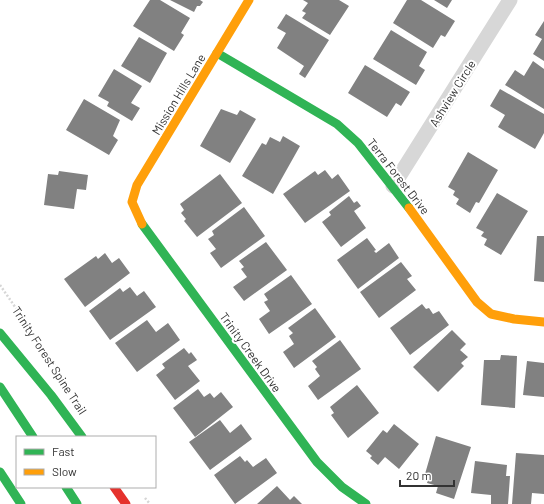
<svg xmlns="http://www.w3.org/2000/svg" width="544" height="504" font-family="Barlow,sans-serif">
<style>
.building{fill:#818181}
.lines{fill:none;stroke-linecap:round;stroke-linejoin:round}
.path{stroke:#d6d6d6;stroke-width:2.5;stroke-dasharray:2 2;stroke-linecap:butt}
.street{stroke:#d7d7d7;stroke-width:15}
.fast{stroke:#30b455;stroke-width:9}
.slow{stroke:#ff9f0a;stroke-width:9}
.jam{stroke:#e5322d;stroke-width:9}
.labels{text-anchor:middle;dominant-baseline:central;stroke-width:4;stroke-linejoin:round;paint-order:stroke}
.street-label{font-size:12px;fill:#333;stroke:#fff}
</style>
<rect width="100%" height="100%" fill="#fff"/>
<path class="building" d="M150,0H160L190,18L181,33L184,35L174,51L133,26Z
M170,0H200L203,2L200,6H197L194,12Z
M303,0H339L349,6L330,35L302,18L306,13L302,11L308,3Z
M407,0H421L455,21L445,37L441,35L433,48L393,23Z
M434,0H452L447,8Z
M286,14L329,40L305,78L299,74L304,66L277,48L286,33L277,28Z
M544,21V61L533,54L542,39L535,35Z
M391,30L427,52L419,66L425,70L416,85L373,59Z
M139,37L167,53L150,83L121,66Z
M533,61L544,69V109L505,85L515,70L524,76Z
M365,65L410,92L401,106L396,103L387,117L348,93Z
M114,69L142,86L131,103L140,108L132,121L107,106L109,102L98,96Z
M500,89L544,114V133L535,149L498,127L505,115L490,106Z
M84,99L120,120L113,136L118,140L109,155L66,130Z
M221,109L237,115L240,110L256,119L230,163L200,146Z
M283,136L300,146L273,194L242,176L262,143L266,145L270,137L280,142Z
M468,152L498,170L479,203L476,202L470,213L456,204L459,199L453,195L455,191L448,187Z
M325,170L332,179L338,174L350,191L305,223L283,194L315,171L318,175Z
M59,171L88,175L86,190L77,189L74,209L44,205L48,174L58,175Z
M220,174L242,203L197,237L184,221L186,219L181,213L184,210L180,204Z
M497,193L528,211L501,255L484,245L487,239L481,236L484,232L476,228Z
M349,196L354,203L357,201L361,206L354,211L366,228L341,247L322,222L331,215L329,212Z
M244,207L265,236L221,268L210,253L216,249L208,239L214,235L212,231Z
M537,236H544V282L534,281Z
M367,238L376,250L374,251L376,253L389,243L399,258L358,289L337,260Z
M266,242L287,270L244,301L233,287L247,277L241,269L244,267L239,261Z
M105,253L112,263L119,258L130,273L85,307L64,279L96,256L98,259Z
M401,262L412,276L407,279L416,290L379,318L360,292Z
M291,275L312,304L269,334L259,319L270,311L264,302L268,300L264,294Z
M130,287L137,296L144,291L156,307L110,340L89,311L120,288L123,292Z
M422,304L426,309L429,308L433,314L439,311L449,325L410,355L390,328Z
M315,308L336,337L294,368L283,352L294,344L289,336L293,333L288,328Z
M147,320L156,332L168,323L180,340L137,372L115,343Z
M452,330L466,344L460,350L468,357L461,363L464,366L438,392L413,367Z
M340,340L361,369L318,400L308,386L320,376L315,369L317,367L312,361Z
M184,348L189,354L191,352L197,360L188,366L200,381L175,400L156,375L165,368L162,364Z
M501,355L517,356L515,408L481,405L484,360H500Z
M527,361L544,363V397L523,395Z
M357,385L379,413L348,438L331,415L334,413L330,407Z
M198,389L204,397L210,393L214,398L221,392L233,407L195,437L173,408Z
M220,420L230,433L241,424L252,439L210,470L189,442Z
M394,424L419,444L399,469L385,457L378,465L370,458L372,456L366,451L383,430L387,433Z
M436,436L471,447L454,499L436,493L438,486L427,483L429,475L425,474Z
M516,453L544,455V494L532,493L531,504H512Z
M240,456L245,462L247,460L253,467L266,458L277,473L235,504L214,475Z
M475,461L507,465L506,476H510L508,504H491V495L471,493Z
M277,486L290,500L294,496L302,504H257Z"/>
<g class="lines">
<path class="path" d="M0,285L55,365
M145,498L150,504"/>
<path class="street" d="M393,186L510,0"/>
<path class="fast" d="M217,53L337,124L358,143L409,208
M142,224L317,462L342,487L366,504
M0,333L51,395L82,437
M0,387L33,437
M0,472L21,504
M66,487L77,504"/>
<path class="slow" d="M409,208L477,302L491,314L514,319L544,322
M142,224L132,202L137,185L249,0"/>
<path class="jam" d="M114,487L126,504"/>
</g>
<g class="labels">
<g class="street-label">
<text transform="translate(452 93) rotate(-58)">Ashview Circle</text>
<text transform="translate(178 94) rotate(-59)">Mission Hills Lane</text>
<text transform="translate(399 176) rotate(52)">Terra Forest Drive</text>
<text transform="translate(251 352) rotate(54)">Trinity Creek Drive</text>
<text transform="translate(50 360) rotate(57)">Trinity Forest Spine Trail</text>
</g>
</g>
<rect x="16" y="436" width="140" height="52" fill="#ffffff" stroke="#adadad"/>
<rect x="24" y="449" width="20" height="6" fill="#30b455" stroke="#adadad"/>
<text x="52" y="456" font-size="12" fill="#333333">Fast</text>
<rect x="24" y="469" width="20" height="6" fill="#ff9f0a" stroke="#adadad"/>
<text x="52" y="476" font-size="12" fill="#333333">Slow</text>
<path d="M400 480v6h54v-6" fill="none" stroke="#333333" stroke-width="2"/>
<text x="406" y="480" font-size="12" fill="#333333" stroke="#ffffff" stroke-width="3" paint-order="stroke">20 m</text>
</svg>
